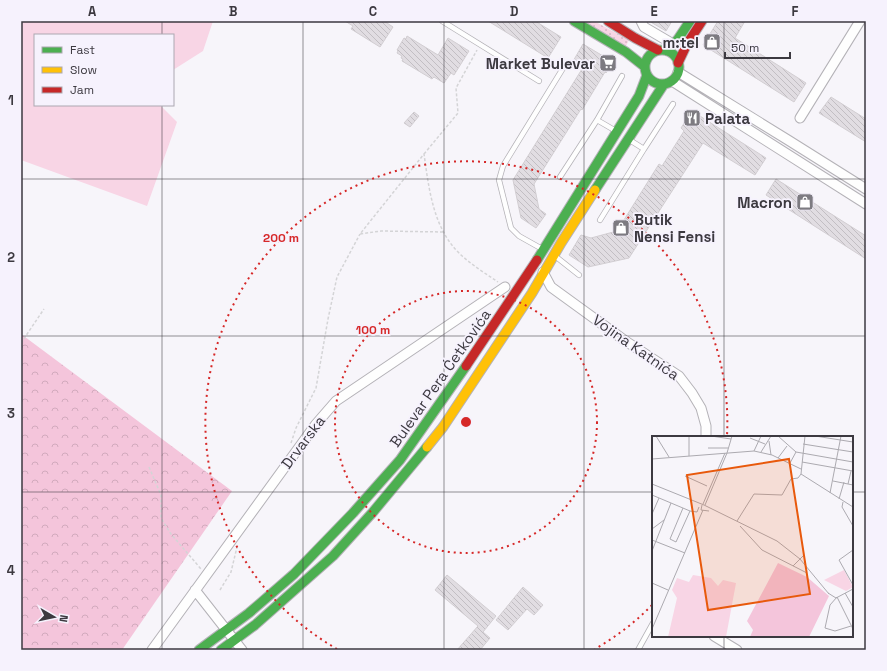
<svg xmlns="http://www.w3.org/2000/svg" width="887" height="671" font-family="'Space Grotesk',sans-serif">
<style>
.grass{fill:url(#grass-dots)}
.forest{fill:url(#forest-crowns)}
.park{fill:#f8d5e5}
.building{fill:url(#building-back-hatch);stroke:#d2ced2}
.lines{fill:none;stroke-linecap:round;stroke-linejoin:round}
.lane-casing{stroke:#b4b2b7;stroke-width:6}
.street-casing{stroke:#b4b2b7;stroke-width:11}
.fast-casing{stroke:#b4b2b7;stroke-width:11}
.slow-casing{stroke:#b4b2b7;stroke-width:11}
.jam-casing{stroke:#b4b2b7;stroke-width:11}
.path{stroke:#d4d4d6;stroke-width:1.5;stroke-dasharray:3 2;stroke-linecap:butt}
.lane{stroke:#fefefe;stroke-width:4.5}
.street{stroke:#fefefe;stroke-width:9}
.fast{stroke:#4caf50;stroke-width:9}
.slow{stroke:#ffc107;stroke-width:9}
.jam{stroke:#c62828;stroke-width:9}
.grid{fill:none;stroke:#3c3940;stroke-width:1;stroke-opacity:0.55}
.ring{fill:none;stroke:#d62828;stroke-width:2;stroke-dasharray:2 4}
.labels{text-anchor:middle;dominant-baseline:central;stroke-width:3.5;stroke-linejoin:round;paint-order:stroke}
.poi-label{font-size:15px;font-weight:bold;fill:#3c3940;stroke:#f6f2fd;text-anchor:end}
.street-label{font-size:15px;fill:#3c3940;stroke:#f6f2fd}
.inset-road{fill:none;stroke:#acaab0;stroke-width:1}
.view{fill:#e8590c;fill-opacity:0.15;stroke:#e8590c;stroke-width:2}
.inset-edge{fill:none;stroke:#3c3940;stroke-width:2}
.centre{fill:#d62828;stroke:#f6f2fd;stroke-width:2}
.ring-label{font-size:12px;text-anchor:middle;font-weight:bold;fill:#d62828;stroke:#f6f2fd;stroke-width:3.5;stroke-linejoin:round;paint-order:stroke}
.neatline{fill:none;stroke:#3c3940;stroke-width:1.5}
.grid-label{font-size:13px;text-anchor:middle;font-weight:bold;fill:#3c3940}
</style>
<defs>
<pattern id="grass-dots" width="8" height="8" patternUnits="userSpaceOnUse"><rect width="8" height="8" fill="#f8d5e5"/><path d="M2 2h.1M6 6h.1" fill="none" stroke="#d6b8c6" stroke-width="1.8" stroke-linecap="round"/></pattern>
<pattern id="forest-crowns" width="20" height="18" patternUnits="userSpaceOnUse"><rect width="20" height="18" fill="#f4c5db"/><path d="M2 6a3 3 0 1 1 6 0M12 15a3 3 0 1 1 6 0" fill="none" stroke="#d2aabd"/></pattern>
<pattern id="building-back-hatch" width="6" height="6" patternUnits="userSpaceOnUse"><rect width="6" height="6" fill="#e1dde2"/><path d="M-1 5l2 2M0 0l6 6M5-1l2 2" fill="none" stroke="#c2bec3"/></pattern>
</defs>
<rect width="100%" height="100%" fill="#f7f5fa"/>
<path class="grass" d="M583,21H594L629,40L625,48Z"/>
<path class="forest" d="M21,334L232,491L122,650H21Z"/>
<path class="park" d="M21,21H213L203,51L173,70V35H35V105H160L177,122L147,206L21,160Z"/>
<path class="building" d="M345,21H384L393,27L380,47L351,29L353,26Z
M488,21H535L561,37L548,58Z
M649,21H672L666,31Z
M718,21H745L735,38L806,83L794,102L703,45Z
M407,36L438,55L448,38L469,51L454,75L451,73L444,83L434,77L432,79L402,61L403,59L401,58L402,56L397,53L398,51L397,50L404,38L406,39Z
M583,44L613,62L606,73L605,72L582,110L581,109L534,184L539,209L546,214L536,228L521,218L513,180L582,69L572,63Z
M831,97L866,119V142L819,113Z
M692,111L766,158L755,175L703,143L629,258L588,267L569,255L581,235L591,238L617,231L659,164L662,166L684,131L681,128Z
M414,112L419,116L410,127L404,123Z
M776,179L866,236V259L766,195Z
M447,575L496,616L483,632L490,638L480,650H457L478,626L435,590Z
M523,587L543,605L534,615L527,609L508,630L496,620Z"/>
<g class="lines">
<defs>
<path id="lane" d="M442,21L539,81
M597,120L616,131
M644,149L673,104
M560,177L597,120L622,76
M600,220L644,149L628,139
M544,250L519,236L511,228L499,180L503,166L565,65
M555,256L579,275
M638,650L653,623"/>
<path id="street" d="M641,21L644,27L673,44
M678,72L788,140L866,189
M672,81L866,204
M800,118L860,21
M543,272L551,287L624,340L679,376L692,393L701,408L706,426V437
M195,590L242,650
M714,636L737,650
M152,650L316,424L336,401L505,287"/>
<path id="fast" d="M574,21L626,52L645,67
M645 67a17 17 0 1 1 34 0a17 17 0 1 1-34 0Z
M667,51L678,39L690,21
M595,190L664,84
M537,260L639,96L647,75
M199,650L249,613L294,574L353,513L400,460L466,366
M221,650L255,625L333,556L373,512L427,447"/>
<path id="slow" d="M427,447L443,427L532,293L561,243L595,190"/>
<path id="jam" d="M608,21L635,38L658,50
M678,63L687,44L702,21
M466,366L537,260"/>
</defs>
<use href="#lane" class="lane-casing"/>
<use href="#street" class="street-casing"/>
<use href="#fast" class="fast-casing"/>
<use href="#slow" class="slow-casing"/>
<use href="#jam" class="jam-casing"/>
<path class="path" d="M424,154L458,113L456,88L477,50
M443,232L381,231L360,234L424,154C429,189 433,229 461,255C472,265 486,274 498,282
M21,343L44,309
M291,443L296,428L316,388L328,319L337,277L360,234
M149,467L161,495V518L171,534L201,569
M220,590L231,572L237,547"/>
<use href="#lane" class="lane"/>
<use href="#street" class="street"/>
<use href="#fast" class="fast"/>
<use href="#slow" class="slow"/>
<use href="#jam" class="jam"/>
</g>
<path class="grid" d="M162,21V35M303,21V650M444,21V650M584,21V650M724,21V437M162,105V650M21,179H866M21,336H866M21,492H653M852,492H866M724,636V650"/>
<g class="ring">
<circle cx="466" cy="422" r="131"/>
<path d="M652 605A261 261 0 0 1 595 649M337 649A261 261 0 1 1 727 436"/>
</g>
<defs>
<symbol id="shop-square" viewBox="-11 -11 22 22"><rect x="-9" y="-9" width="18" height="18" rx="4" fill="#7d7b81" stroke="#f6f2fd"/><path d="M-5-2.5h2.3a2.7 3.5 0 0 1 5.4 0H5L5.5 6h-11ZM-1.5-2.5h3a1.5 2.3 0 0 0-3 0Z" fill="#fff"/></symbol>
<symbol id="supermarket-square" viewBox="-11 -11 22 22"><rect x="-9" y="-9" width="18" height="18" rx="4" fill="#7d7b81" stroke="#f6f2fd"/><path d="M-6-5.5h2.5l.6 2H6L4.5 2H-2.5L-4.4-4H-6ZM-1.5 3.2a1.3 1.3 0 1 0 .1 0ZM3 3.2a1.3 1.3 0 1 0 .1 0Z" fill="#fff"/></symbol>
<symbol id="restaurant-square" viewBox="-11 -11 22 22"><rect x="-9" y="-9" width="18" height="18" rx="4" fill="#7d7b81" stroke="#f6f2fd"/><path d="M-5-6h1v4h1v-4h1v4h1v-4h1v5L-1.5 .5V6h-2V.5L-5-1ZM5-6V6H3V1.5H1.5Q1.5-4 5-6Z" fill="#fff"/></symbol>
</defs>
<g fill-rule="evenodd">
<use href="#shop-square" x="702" y="32" width="20" height="20"/>
<use href="#supermarket-square" x="598" y="53" width="20" height="20"/>
<use href="#restaurant-square" x="682" y="108" width="20" height="20"/>
<use href="#shop-square" x="795" y="192" width="20" height="20"/>
<use href="#shop-square" x="611" y="218" width="20" height="20"/>
</g>
<g class="labels">
<g class="poi-label">
<text x="699" y="42">m:tel</text>
<text x="595" y="63">Market Bulevar</text>
<text x="705" y="118" text-anchor="start">Palata</text>
<text x="792" y="202">Macron</text>
<text x="634" y="219" text-anchor="start">Butik<tspan x="634" dy="17">Nensi Fensi</tspan></text>
</g>
<g class="street-label">
<text transform="translate(636 347) rotate(35)">Vojina Katnića</text>
<text transform="translate(440 378) rotate(-55)">Bulevar Pera Ćetkovića</text>
<text transform="translate(303 442) rotate(-53)">Drvarska</text>
</g>
</g>
<g transform="translate(652 436)">
<rect width="201" height="201" fill="#f7f5fa"/>
<path d="M126,127L155,141L177,160L157,201H98L101,194L95,185Z" fill="#f4c5db"/>
<path d="M192,134L201,151L194,155L172,144ZM41,139L59,142L66,150L71,144L84,147L74,201H16L25,162L20,154L25,142L37,146Z" fill="#f8d5e5"/>
<path class="inset-road" d="M4,0L17,21M37,0V20M59,0L79,3M126,0L144,16L201,26M163,0L201,6M98,2L113,8M117,5L119,19M151,8L201,16M56,12H76M102,15L109,0M109,16L119,0M75,17L80,0M126,22L135,10M0,23L102,15L120,19L149,33M150,26L201,35M138,27L144,16M149,38L201,71M149,38L153,0M33,40L55,50M181,45L201,49M0,48L52,69L125,105L148,123L177,158M196,48L199,35M178,57L189,0M0,59L38,75L24,106L18,103L31,72M187,63L192,46M191,66L190,71L201,90M51,68L73,17M50,69L49,74L57,75M53,69L75,17M38,75L45,76L47,71M0,78L7,62M85,85L102,58L130,59L139,43L146,42L149,38M88,90L110,114L155,137M0,93L12,84M0,104L33,117M201,114L187,124L201,149M0,115L19,67M141,130L151,120M0,147L16,154M176,157L184,162L201,153M193,157L201,171M199,190L183,195L173,192L178,169L185,161L201,193M0,193L51,74"/>
<path class="view" d="M137,23L158,158L56,174L35,39Z"/>
<rect width="201" height="201" class="inset-edge"/>
</g>
<circle cx="466" cy="422" r="6" class="centre"/>
<g class="ring-label">
<text x="281" y="242">200 m</text>
<text x="373" y="334">100 m</text>
</g>
<rect width="887" height="671" fill="none" stroke="#f6f2fd" stroke-width="44"/>
<rect x="34" y="34" width="140" height="72" fill="#f6f2fd" stroke="#aca8b1"/>
<rect x="42" y="47" width="20" height="6" fill="#4caf50" stroke="#aca8b1"/>
<text x="70" y="54" font-size="12" fill="#3c3940">Fast</text>
<rect x="42" y="67" width="20" height="6" fill="#ffc107" stroke="#aca8b1"/>
<text x="70" y="74" font-size="12" fill="#3c3940">Slow</text>
<rect x="42" y="87" width="20" height="6" fill="#c62828" stroke="#aca8b1"/>
<text x="70" y="94" font-size="12" fill="#3c3940">Jam</text>
<g transform="translate(54 617) rotate(99)" stroke="#f6f2fd" stroke-width="3" paint-order="stroke">
<path d="M0-3L7 15L0 10L-7 15Z" fill="#3c3940"/>
<text y="-6" font-size="11" font-weight="bold" text-anchor="middle" fill="#3c3940">N</text>
</g>
<path d="M725 52v6h65v-6" fill="none" stroke="#3c3940" stroke-width="2"/>
<text x="731" y="52" font-size="12" fill="#3c3940" stroke="#f6f2fd" stroke-width="3" paint-order="stroke">50 m</text>
<rect x="22" y="22" width="843" height="627" class="neatline"/>
<g class="grid-label">
<text x="92" y="16">A</text>
<text x="233" y="16">B</text>
<text x="373" y="16">C</text>
<text x="514" y="16">D</text>
<text x="654" y="16">E</text>
<text x="795" y="16">F</text>
<text x="11" y="105">1</text>
<text x="11" y="262">2</text>
<text x="11" y="418">3</text>
<text x="11" y="575">4</text>
</g>
</svg>
